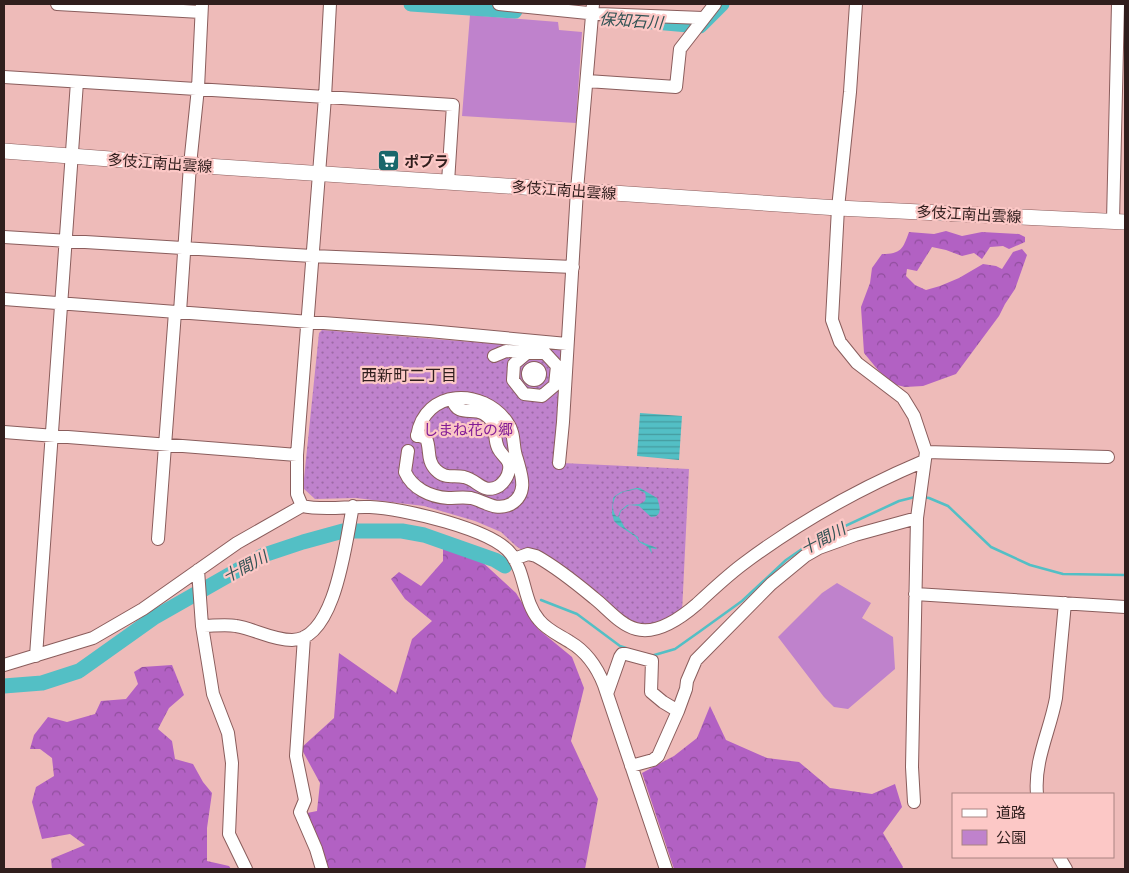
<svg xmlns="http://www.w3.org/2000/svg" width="1129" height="873" font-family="'Space Grotesk','Noto Sans JP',sans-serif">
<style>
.green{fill:url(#green-dots)}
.forest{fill:url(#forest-crowns)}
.pitch{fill:#bf82cc}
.water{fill:url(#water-rules);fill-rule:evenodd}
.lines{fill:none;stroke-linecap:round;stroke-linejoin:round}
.stream{stroke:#53bfc5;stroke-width:2.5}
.river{stroke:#53bfc5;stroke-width:15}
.minor-casing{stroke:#8a5d5c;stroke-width:14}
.major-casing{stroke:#8a5d5c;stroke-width:16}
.minor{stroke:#fff;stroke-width:12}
.major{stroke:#fff;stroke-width:15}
.labels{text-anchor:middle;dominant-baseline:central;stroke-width:4.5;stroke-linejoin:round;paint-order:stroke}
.poi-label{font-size:15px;font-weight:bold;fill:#301e1d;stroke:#fcc8c6;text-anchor:start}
.street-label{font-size:15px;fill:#301e1d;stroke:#fcc8c6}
.park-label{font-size:15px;fill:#831c96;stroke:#fcc8c6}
.water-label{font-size:16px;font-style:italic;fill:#325355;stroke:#fcc8c6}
.neighbourhood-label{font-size:16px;fill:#301e1d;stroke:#fcc8c6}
</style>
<defs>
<pattern id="green-dots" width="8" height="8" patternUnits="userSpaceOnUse" patternTransform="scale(1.25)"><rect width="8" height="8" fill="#bf82cc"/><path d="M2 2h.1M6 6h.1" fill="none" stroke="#9c6aa5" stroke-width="1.8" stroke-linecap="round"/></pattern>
<pattern id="forest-crowns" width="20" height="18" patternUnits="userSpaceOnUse" patternTransform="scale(1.25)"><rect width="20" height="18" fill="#b261c3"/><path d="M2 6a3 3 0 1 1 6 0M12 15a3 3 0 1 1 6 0" fill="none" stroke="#914f9e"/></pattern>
<pattern id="water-rules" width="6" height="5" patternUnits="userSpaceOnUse" patternTransform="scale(1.25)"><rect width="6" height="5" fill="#53bfc5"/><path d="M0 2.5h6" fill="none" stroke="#459b9f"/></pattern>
</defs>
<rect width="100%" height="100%" fill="#eebbb9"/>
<path class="green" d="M322,330L560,349L563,352L554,458L562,463L689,469L682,612L659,625L637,626L516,546L501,532L475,521L424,506L356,498L315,499L303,488L319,333Z"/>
<path class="forest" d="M946,231L962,236L982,232L1019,234L1025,237V242L1009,249L1003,246L990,247L982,259L974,253L962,256L946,250L932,247L917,271L907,269L906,276L915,285L926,290L940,286L959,278L983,264L996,266L1002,269L1013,252L1022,249L1027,255L1015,289L1005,304L999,316L956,374L923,386L905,387L893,384L878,370L864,353L861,307L870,283L872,268L882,254C901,254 903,249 909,232L934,234Z
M443,546L479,559L516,593L538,629L572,657L584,688L571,741L598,799L585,869H327L307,813L317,811L320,783L301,748L334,718L339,653L396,693L412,639L432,621L405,599L391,579L399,572L421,586L443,561Z
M172,665L184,695L169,708L158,729L172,741L175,759L193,764L203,782L212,793L207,828V861L229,866L231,869H52L51,859L85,845L70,834L42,839L32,802L36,787L54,776L52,758L40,749H30L34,735L48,717L67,722L95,714L101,701L126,699L138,684L134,672L142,667Z
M710,706L726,740L767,758L799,762L830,788L872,794L895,784L902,807L883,833L903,867L902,869H674L642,773L674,756L697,738Z"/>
<path class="pitch" d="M470,15L558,22L559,30L582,32L576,123L462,116Z
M837,583L871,603L862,618L893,637L895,669L848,709L834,707L824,697L778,637L822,593Z"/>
<path class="water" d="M640,413L682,416L679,460L637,456Z
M636,488H640L657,498C660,506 663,517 651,517L639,506L629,505L621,511L619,517L625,528L638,537L639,541L657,548L656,549L651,548L652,554L648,547L639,542L636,537L618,525L614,521L612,514L613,498L615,496L621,492ZM637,489L645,493C649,506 636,504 627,505L620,511L618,517L616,516C612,511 612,502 616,496L623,492Z"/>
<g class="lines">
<path class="stream" d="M923,497L929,498L948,506L991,547L1030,565L1063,574L1125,575
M541,600L577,614L620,646L626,648
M651,656L675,649L699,632L742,601L786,560L815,540L899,501L915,497"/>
<path class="river" d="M411,4L515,11
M643,21L700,26L722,4
M4,686L42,683L79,671L155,617L264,555L303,542L343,531H402L424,535L495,560L505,566"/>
<defs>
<path id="minor" d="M57,4L201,12
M499,4L598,14L703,18
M856,4L850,92L838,208L832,320L840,342L857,363L903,398L914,416L926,452L917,518L912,767L914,802
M4,77L453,105L448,182
M587,81L676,87L680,49L715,4
M1113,221L1118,4
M4,237L312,256L573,267
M4,299L429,331L567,344
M180,312L190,165L198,88L202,4
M494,356L506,351L545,353L557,366L555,385L542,396L524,394L513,380L514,364L527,353H536
M528 374a6 6 0 1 1 12 0a6 6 0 1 1-12 0Z
M4,432L297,455
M417,435L426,438C431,449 426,460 436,470C445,479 453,475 464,477C478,480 483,495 499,486C504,482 508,477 509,470C511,459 502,457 498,448C492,435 500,424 484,414C473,407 458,417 453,401
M408,451L405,472C412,488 430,497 448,498C456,498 463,497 471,498C484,501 496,512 511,504C529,493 521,474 517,459C512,447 516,434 507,422C483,388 425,388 417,436
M926,452L1108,457
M559,463L563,422L577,190L593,4
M302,506L297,494V455L325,97L330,4
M158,539L175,312
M514,559L528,554L536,556C556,567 576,583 594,598C607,608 620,625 636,629C657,635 682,617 697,604C712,590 727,576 743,564C799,522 860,488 924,461
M198,570L202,626L209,669L213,694L228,733L232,763L229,834L246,869
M915,594L1125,607
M202,626C213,626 226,624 236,626C255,629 272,640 292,640C336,640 346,539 353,506
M304,637L296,756L305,800L300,812L316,849L322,869
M36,656L77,82
M4,665L93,638L143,609L237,543L302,506C324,511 348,506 370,507C401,508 493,529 511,554C526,574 523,601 539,620C547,630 559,635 570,642C587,652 597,667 604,685L666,869
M607,694L620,657L622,654H626L652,661L651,692L663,702L678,711
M631,766L653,760L658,756L678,711L686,689L687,681L696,660L771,584L805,556L819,548L855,535L917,518
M1037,794C1034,760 1050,731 1056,698L1065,603
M1059,857L1066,869"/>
<path id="major" d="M4,151L190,165L838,208L1125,222"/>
</defs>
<use href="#minor" class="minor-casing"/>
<use href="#major" class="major-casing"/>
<use href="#minor" class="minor"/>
<use href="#major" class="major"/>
</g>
<defs>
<symbol id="supermarket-square" viewBox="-11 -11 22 22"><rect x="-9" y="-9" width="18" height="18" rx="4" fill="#19676b" stroke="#fcc8c6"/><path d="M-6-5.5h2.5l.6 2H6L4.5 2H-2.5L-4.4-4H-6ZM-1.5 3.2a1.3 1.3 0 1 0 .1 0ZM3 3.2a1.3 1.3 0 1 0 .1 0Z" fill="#fff"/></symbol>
</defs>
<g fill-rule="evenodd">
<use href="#supermarket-square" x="376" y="148" width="25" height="25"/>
</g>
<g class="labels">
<g class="poi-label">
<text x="404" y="161">ポプラ</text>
</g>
<g class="street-label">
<text transform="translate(160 163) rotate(4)">多伎江南出雲線</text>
<text transform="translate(564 190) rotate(4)">多伎江南出雲線</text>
<text transform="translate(969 214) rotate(3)">多伎江南出雲線</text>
</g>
<g class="park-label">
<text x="468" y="429">しまね花の郷</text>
</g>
<g class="water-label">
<text transform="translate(631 21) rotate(4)">保知石川</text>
<text transform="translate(823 539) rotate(-28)">十間川</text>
<text transform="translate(245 567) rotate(-28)">十間川</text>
</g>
<g class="neighbourhood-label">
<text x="409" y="375">西新町二丁目</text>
</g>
</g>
<rect width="1129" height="873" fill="none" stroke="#301e1d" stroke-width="10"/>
<rect x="952" y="793" width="162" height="65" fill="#fcc8c6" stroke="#aa8482"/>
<rect x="962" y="809" width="25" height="8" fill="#ffffff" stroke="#aa8482"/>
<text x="996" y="818" font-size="15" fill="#301e1d">道路</text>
<rect x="962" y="830" width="25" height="15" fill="#bf82cc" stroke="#aa8482"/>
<text x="996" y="843" font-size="15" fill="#301e1d">公園</text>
</svg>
